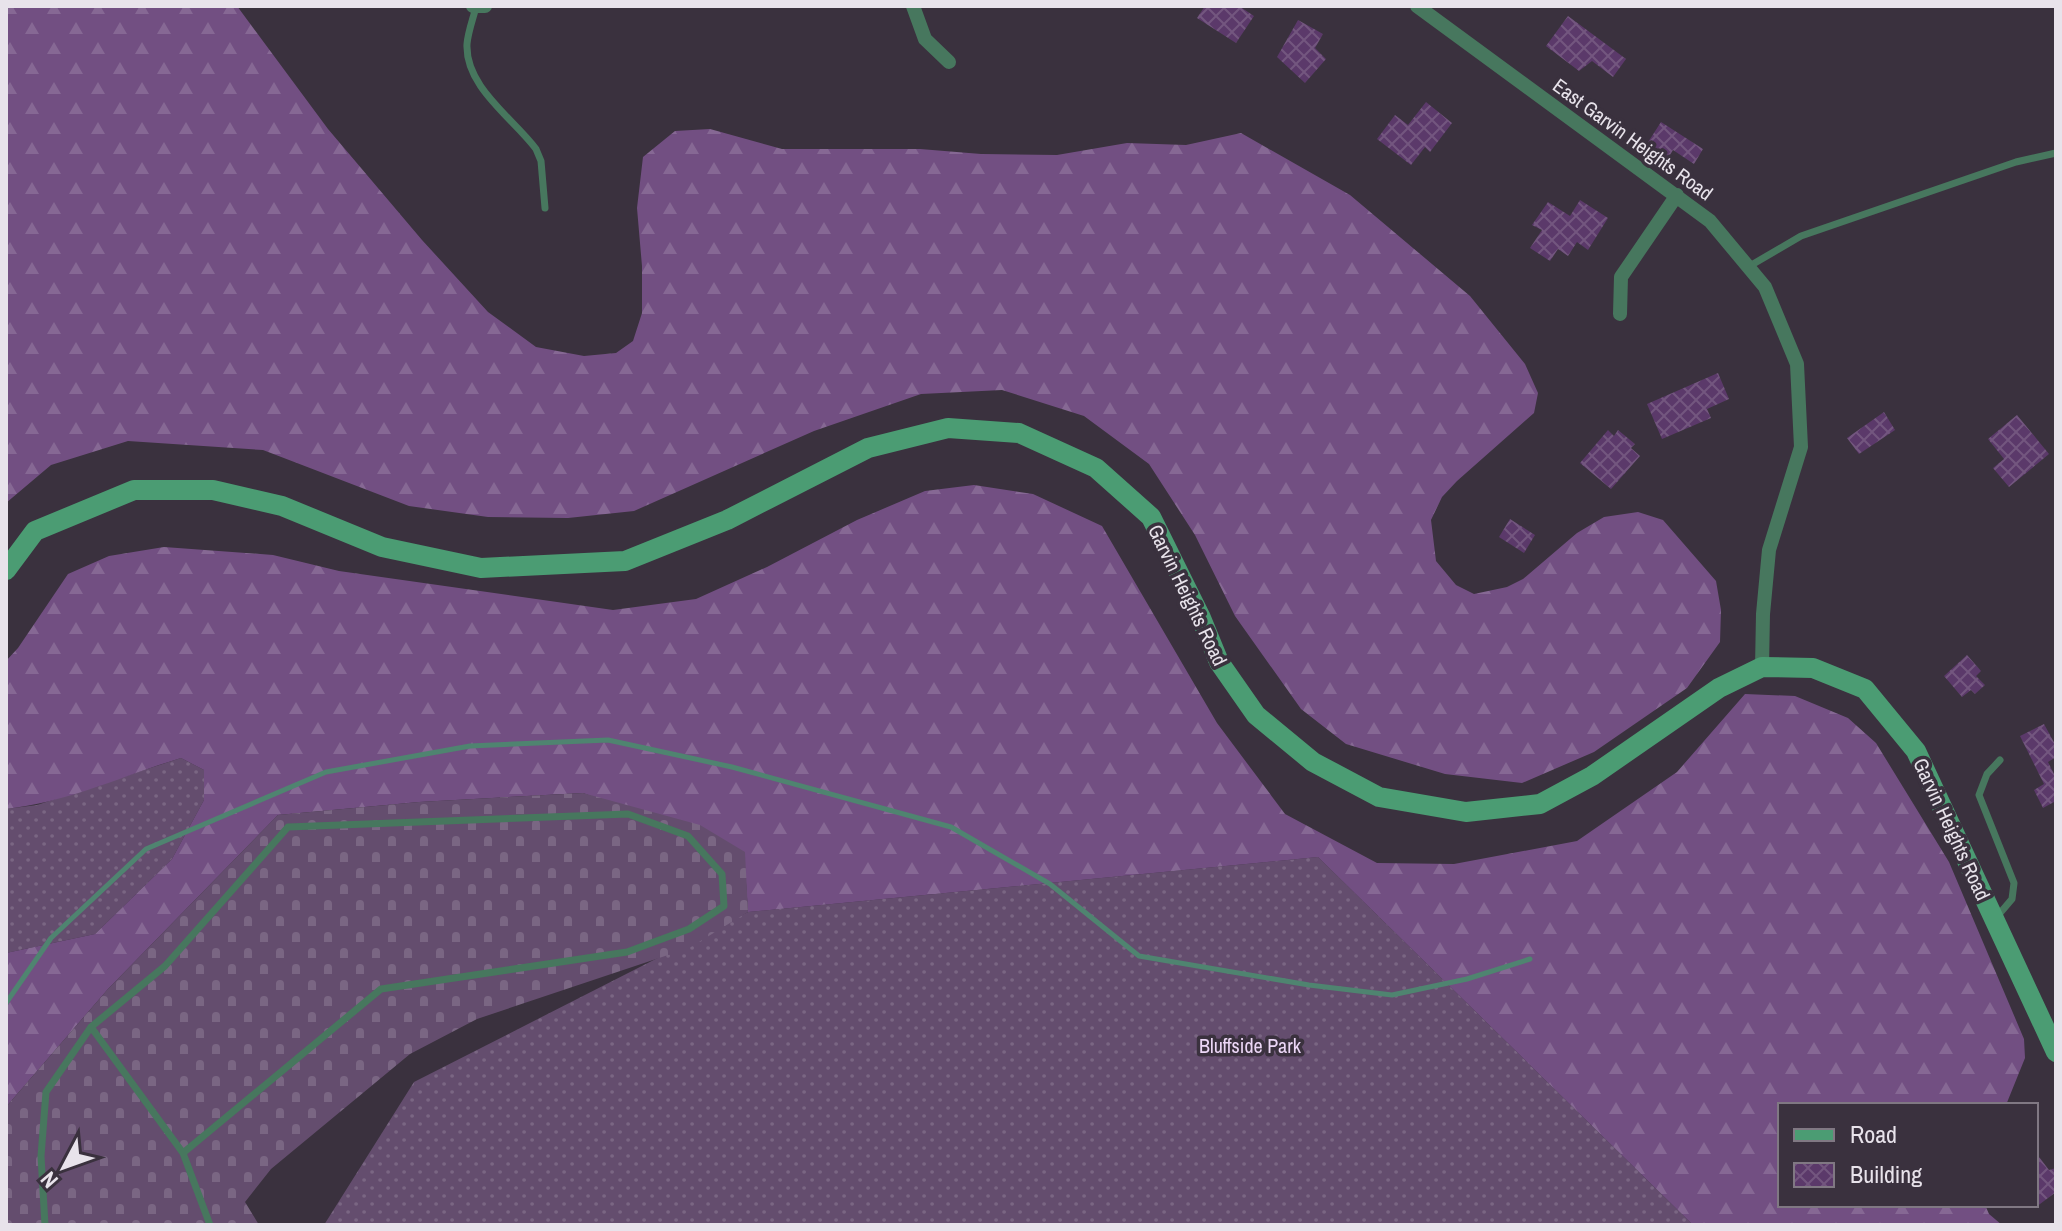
<svg xmlns="http://www.w3.org/2000/svg" width="2062" height="1231" font-family="'Archivo Narrow',sans-serif">
<style>
.grass{fill:url(#grass-dots)}
.forest{fill:url(#forest-firs)}
.cemetery{fill:url(#cemetery-stones)}
.lines{fill:none;stroke-linecap:round;stroke-linejoin:round}
.stream{stroke:#4f8470;stroke-width:5}
.building{fill:url(#building-cross-hatch)}
.lane{stroke:#47775e;stroke-width:7}
.street{stroke:#47775e;stroke-width:14}
.secondary{stroke:#4b9c73;stroke-width:20}
.labels{text-anchor:middle;dominant-baseline:central;stroke-width:7;stroke-linejoin:round;paint-order:stroke}
.street-label{font-size:20px;fill:#e8e3eb;stroke:#3a313e}
.park-label{font-size:20px;fill:#ecd7f7;stroke:#3a313e}
</style>
<defs>
<pattern id="grass-dots" width="8" height="8" patternUnits="userSpaceOnUse" patternTransform="scale(2)"><rect width="8" height="8" fill="#644d6e"/><path d="M2 2h.1M6 6h.1" fill="none" stroke="#7a6683" stroke-width="1.8" stroke-linecap="round"/></pattern>
<pattern id="forest-firs" width="22" height="20" patternUnits="userSpaceOnUse" patternTransform="scale(2)"><rect width="22" height="20" fill="#724f82"/><path d="M5 1l3.5 6h-7zM16 11l3.5 6h-7z" fill="#866894"/></pattern>
<pattern id="cemetery-stones" width="16" height="16" patternUnits="userSpaceOnUse" patternTransform="scale(2)"><rect width="16" height="16" fill="#644d6e"/><path d="M2 7V4a2 2 0 0 1 4 0v3zM10 15v-3a2 2 0 0 1 4 0v3z" fill="#7a6683"/></pattern>
<pattern id="building-cross-hatch" width="8" height="8" patternUnits="userSpaceOnUse" patternTransform="scale(2)"><rect width="8" height="8" fill="#5b396a"/><path d="M0 0l8 8M0 8l8-8" fill="none" stroke="#73567f"/></pattern>
</defs>
<rect width="100%" height="100%" fill="#3a313e"/>
<path class="grass" d="M181,758L204,770V800L172,859L95,934L6,953V809L37,805Z
M1318,857L1693,1225H324L414,1082L748,912Z"/>
<path class="forest" d="M6,6H237L328,129L422,240L488,312L536,347L584,356L616,353L633,341L642,313V266L637,208L643,157L675,131L710,129L782,149H920L981,154L1057,155L1127,143L1186,145L1241,133L1350,195L1470,296L1525,364L1538,393L1534,413L1457,481L1442,497L1431,520L1436,561L1456,585L1474,594L1507,587L1523,579L1577,533L1604,517L1638,512L1663,520L1716,581L1721,610L1720,642L1687,688L1594,752L1522,783L1445,774L1346,744L1301,709L1235,616L1195,535L1149,464L1084,416L1002,390L921,394L814,431L634,511L568,518L488,517L409,506L263,450L128,441L51,465L6,503Z
M974,485L1033,494L1102,526L1217,723L1285,814L1377,863L1454,864L1577,841L1677,772L1745,694L1795,696L1848,718L1876,743L1949,862L2024,1039L2025,1058L2006,1105H1780V1205H1985L1989,1214L2002,1225H1693L1318,857L748,912L744,852L583,793L419,802L278,815L108,989L6,1107V953L95,934L172,859L204,800V770L181,758C122,776 68,802 6,809V661L18,648L68,574L109,556L164,547L273,555L339,571L613,610L696,599L767,567L857,520L925,491Z"/>
<path class="cemetery" d="M583,793L700,825L745,852L748,912L689,948L477,1019L410,1054L271,1169L245,1202L259,1225H6V1107L108,989L278,815L419,802Z"/>
<g class="lines">
<path class="stream" d="M6,1003L51,938L146,849L326,772L470,746L608,740L732,767L951,827L1050,884L1139,956L1309,985L1392,995L1467,979L1530,959"/>
</g>
<path class="building" d="M1205,6H1239L1254,16L1236,43L1197,18Z
M1568,16L1626,59L1613,77L1592,61L1579,71L1546,46Z
M1298,20L1323,34L1315,48L1326,59L1305,83L1277,57Z
M1426,102L1452,123L1430,152L1425,147L1411,165L1377,139L1395,115L1408,125Z
M1661,122L1703,149L1694,164L1673,150L1665,163L1643,150Z
M1580,200L1608,218L1588,250L1577,242L1568,256L1558,249L1550,261L1530,248L1542,230L1532,225L1548,202L1570,216Z
M1718,373L1729,399L1707,409L1711,418L1662,439L1647,404Z
M1884,412L1895,430L1859,454L1847,438Z
M2017,415L2049,454L2009,487L1993,468L2004,459L1988,439Z
M1608,430L1614,436L1618,430L1635,444L1631,448L1640,456L1611,489L1580,463Z
M1510,519L1535,535L1524,553L1499,537Z
M1967,655L1981,671L1976,676L1985,685L1975,694L1971,690L1962,697L1944,676Z
M2044,724L2056,746V757L2048,762L2056,778V807L2054,802L2043,808L2034,790L2044,784L2020,736Z
M2036,1153L2049,1170L2056,1168V1192L2036,1207Z"/>
<g class="lines">
<path class="lane" d="M476,7C473,19 468,32 467,44C465,87 513,118 536,149L541,161L545,208
M1748,267L1801,236L2016,162L2056,153
M1995,919L2012,899L2014,883L1979,795L1987,774L2000,760
M91,1027L183,1153L210,1225
M45,1225L41,1156L46,1092L91,1027L165,966L288,827L628,814L688,836L722,874L724,906L689,929L627,952L381,989L183,1153"/>
<path class="street" d="M473,6H485
M913,6L925,39L949,62
M1417,6L1710,221L1765,287L1797,364L1801,447L1769,550L1763,614L1762,667
M1620,314L1621,277L1677,195"/>
<path class="secondary" d="M6,570L35,531L134,490H213L282,506L382,547L481,568L625,561L727,520L868,448L948,428L1019,433L1096,468L1151,517L1201,618L1219,662L1256,715L1313,762L1379,797L1466,812L1540,804L1592,776L1719,688L1762,667L1813,668L1865,689L1916,751L2056,1052"/>
</g>
<g class="labels">
<g class="street-label">
<text transform="translate(1633 139) rotate(36)">East Garvin Heights Road</text>
<text transform="translate(1188 595) rotate(64)">Garvin Heights Road</text>
<text transform="translate(1952 829) rotate(65)">Garvin Heights Road</text>
</g>
<g class="park-label">
<text x="1250" y="1045">Bluffside Park</text>
</g>
</g>
<rect width="2062" height="1231" fill="none" stroke="#e8e3eb" stroke-width="16"/>
<rect x="1778" y="1103" width="260" height="104" fill="#3a313e" stroke="#807883" stroke-width="2"/>
<rect x="1794" y="1129" width="40" height="12" fill="#4b9c73" stroke="#807883" stroke-width="2"/>
<text x="1850" y="1143" font-size="24" fill="#e8e3eb">Road</text>
<rect x="1794" y="1163" width="40" height="24" fill="url(#building-cross-hatch)" stroke="#807883" stroke-width="2"/>
<text x="1850" y="1183" font-size="24" fill="#e8e3eb">Building</text>
<g transform="translate(64 1167) rotate(229)" stroke="#3a313e" stroke-width="6" paint-order="stroke">
<path d="M0-6L14 30L0 20L-14 30Z" fill="#e8e3eb"/>
<text y="-12" font-size="22" font-weight="bold" text-anchor="middle" fill="#e8e3eb">N</text>
</g>
</svg>
